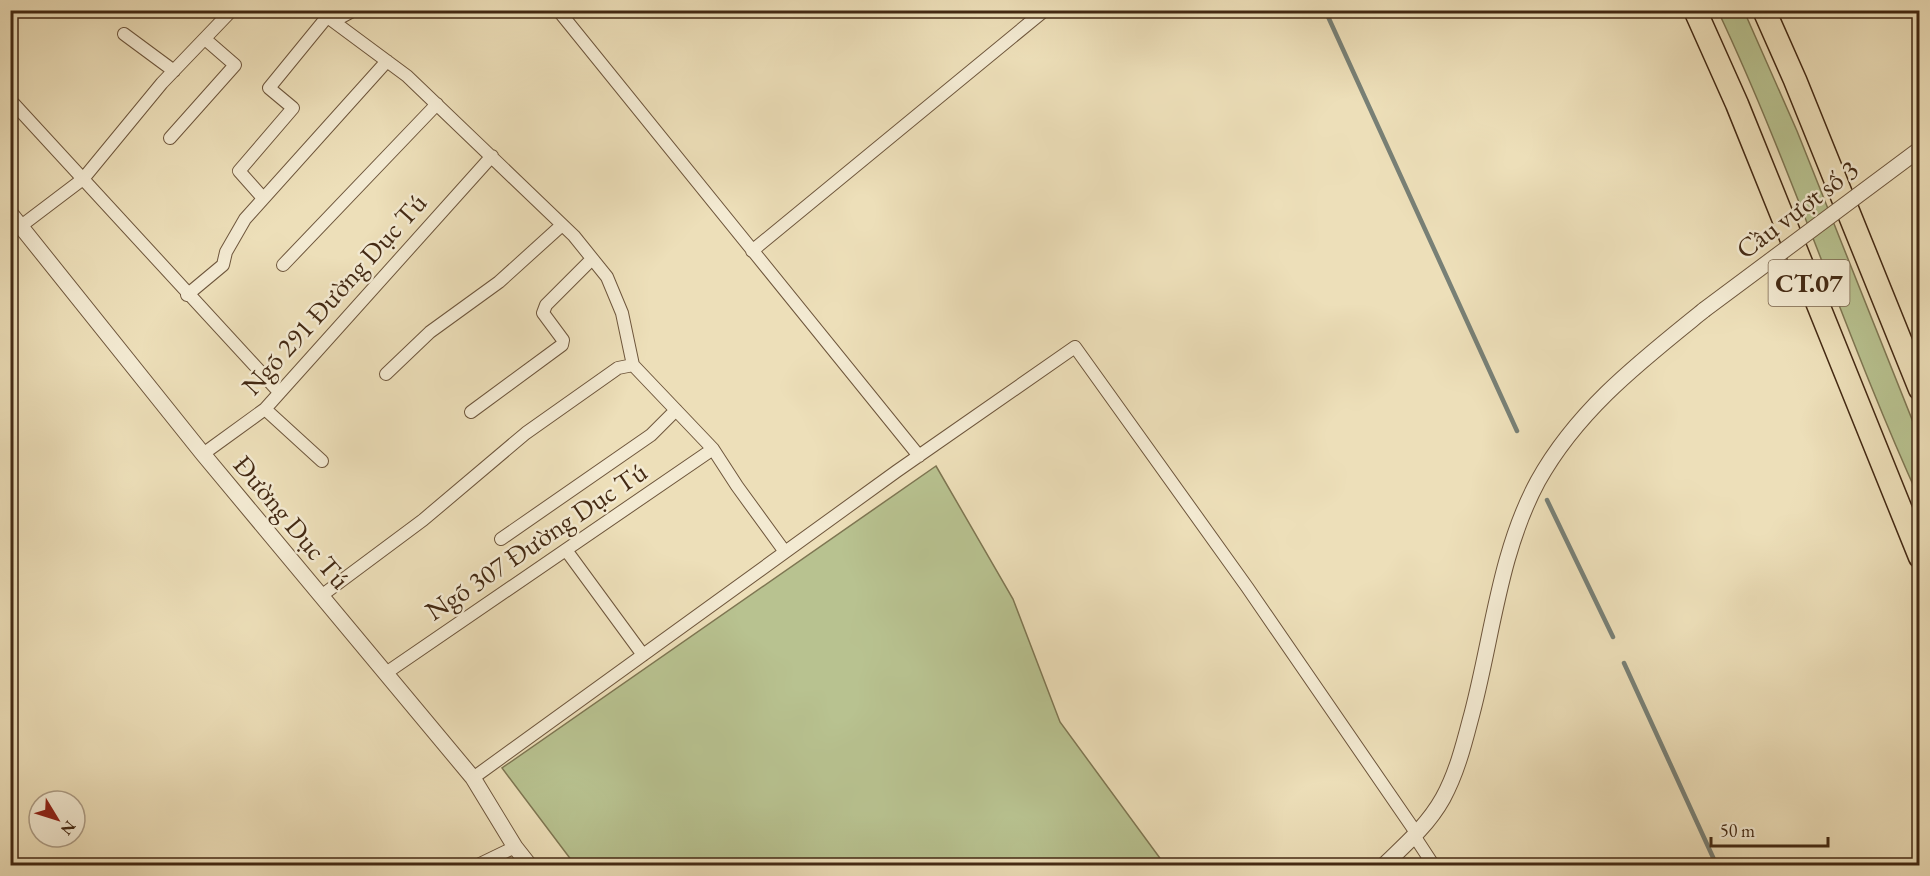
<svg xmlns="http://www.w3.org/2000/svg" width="1930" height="876" font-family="'EB Garamond',serif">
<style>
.green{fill:#b8c290;stroke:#7e7652;stroke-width:1.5}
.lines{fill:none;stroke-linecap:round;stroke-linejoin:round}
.stream{stroke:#788076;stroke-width:4.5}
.minor-casing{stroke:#6e563c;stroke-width:14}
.tertiary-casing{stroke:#6e563c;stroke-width:17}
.motorway-casing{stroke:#432913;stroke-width:25}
.minor{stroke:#f3ead2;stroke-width:12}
.tertiary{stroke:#f3ead2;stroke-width:15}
.motorway{stroke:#eddfb9;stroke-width:22}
.tertiary-bridge-casing{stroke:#6e563c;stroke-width:17;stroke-linecap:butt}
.tertiary-bridge{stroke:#f3ead2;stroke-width:15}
.labels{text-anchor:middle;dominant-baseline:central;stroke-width:5;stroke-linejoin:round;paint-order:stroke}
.shield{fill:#f3ead2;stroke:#78634c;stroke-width:1.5}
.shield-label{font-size:26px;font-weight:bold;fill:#432913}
.street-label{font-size:27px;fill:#432913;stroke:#f3ead2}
</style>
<rect width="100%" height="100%" fill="#eddfb9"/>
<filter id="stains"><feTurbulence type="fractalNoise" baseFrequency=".00333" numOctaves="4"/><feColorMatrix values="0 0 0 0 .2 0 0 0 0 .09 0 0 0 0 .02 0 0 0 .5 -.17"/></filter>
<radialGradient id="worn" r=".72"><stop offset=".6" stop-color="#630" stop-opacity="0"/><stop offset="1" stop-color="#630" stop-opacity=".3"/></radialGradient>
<path class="green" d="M1718,11H1744L1797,131L1919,437V498C1846,338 1793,170 1718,11Z
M936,466L1013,599L1060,722L1165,865H575L502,768Z"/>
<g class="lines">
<path class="stream" d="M1325,10L1517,431
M1547,500L1613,637
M1624,663L1717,866"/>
<defs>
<path id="minor" d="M318,10L407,76L574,236L607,277L622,313L633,365L713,449L737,486L785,552
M558,10L919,456
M334,21L354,10
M124,34L174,71
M14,104L279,392
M170,138L235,65L205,39
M263,198L239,171L293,108L269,88L327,17
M21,226L83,179L162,83L232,10
M752,251L1045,10
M283,265L437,104
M187,295L223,265L226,252L245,219L387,61
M386,374L430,332L499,282L562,225
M265,409L322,461
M471,412L562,345L563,340L543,313L546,305L592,259
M203,454L265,409L492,156
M501,539L651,435L676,410
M566,550L643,655
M321,596L423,520L526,433L618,368L633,365
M386,673L713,449
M473,778L897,471L1075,347L1247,587L1417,834
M1415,837L1434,866
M476,866L515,847"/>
<path id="tertiary" d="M10,213L203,454L473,778L515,847L530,866
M1383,866C1405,845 1428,825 1443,798C1456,774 1463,748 1470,721C1492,642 1498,555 1538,481C1578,409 1641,361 1704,310"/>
<path id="motorway" d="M1695,10L1737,104L1920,557
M1764,10L1795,80L1920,389"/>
</defs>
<use href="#minor" class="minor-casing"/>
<use href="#tertiary" class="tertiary-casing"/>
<use href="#motorway" class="motorway-casing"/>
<use href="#minor" class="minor"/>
<use href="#tertiary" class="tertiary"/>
<use href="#motorway" class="motorway"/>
<defs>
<path id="tertiary-bridge" d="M1704,310L1920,149"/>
</defs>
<use href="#tertiary-bridge" class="tertiary-bridge-casing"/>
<use href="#tertiary-bridge" class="tertiary-bridge"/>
</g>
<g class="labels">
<rect class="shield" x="1768.5" y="260" width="81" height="46" rx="4.5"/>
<g class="shield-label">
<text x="1809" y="283">CT.07</text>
</g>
<g class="street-label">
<text transform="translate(1797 209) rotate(-37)">Cầu vượt số 3</text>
<text transform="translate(334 294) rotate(-48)">Ngõ 291 Đường Dục Tú</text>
<text transform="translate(292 522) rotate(50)">Đường Dục Tú</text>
<text transform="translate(536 541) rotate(-34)">Ngõ 307 Đường Dục Tú</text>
</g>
</g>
<rect width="1930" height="876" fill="none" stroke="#eddfb9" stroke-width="36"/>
<rect x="12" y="12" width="1906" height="852" fill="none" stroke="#432913" stroke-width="3"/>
<rect x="18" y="18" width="1894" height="840" fill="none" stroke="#432913" stroke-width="1.5"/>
<g transform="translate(57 819) rotate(128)"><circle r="28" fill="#f3ead2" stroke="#ad9d86" stroke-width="1.5"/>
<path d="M0-4.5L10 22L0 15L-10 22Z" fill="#8f2418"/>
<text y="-9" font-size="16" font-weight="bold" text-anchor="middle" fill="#432913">N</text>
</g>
<path d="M1711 837v9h117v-9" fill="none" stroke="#432913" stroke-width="3"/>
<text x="1720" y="837" font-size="18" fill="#432913" stroke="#f3ead2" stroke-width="4.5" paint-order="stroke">50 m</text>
<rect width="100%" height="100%" filter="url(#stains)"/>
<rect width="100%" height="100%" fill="url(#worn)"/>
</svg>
